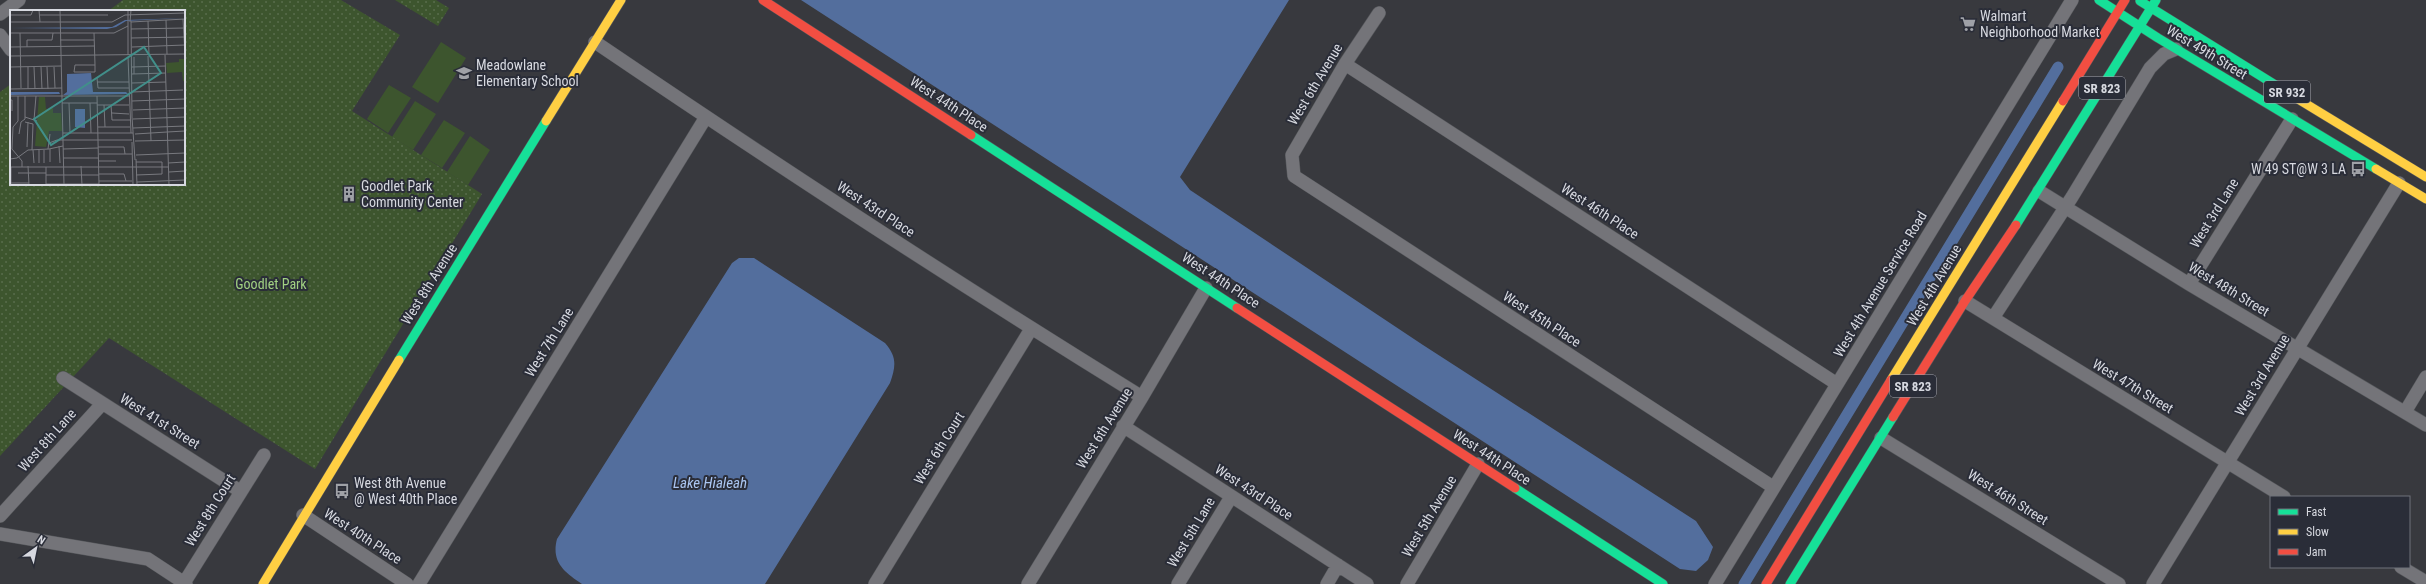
<svg xmlns="http://www.w3.org/2000/svg" width="2426" height="584" font-family="'Roboto Condensed',sans-serif">
<style>
.grass{fill:#3d552e}
.park{fill:url(#park-dots)}
.water{fill:#536e9d}
.lines{fill:none;stroke-linecap:round;stroke-linejoin:round}
.canal{stroke:#536e9d;stroke-width:11}
.street-casing{stroke:#54565a;stroke-width:14}
.fast-casing{stroke:#54565a;stroke-width:10}
.slow-casing{stroke:#54565a;stroke-width:10}
.jam-casing{stroke:#54565a;stroke-width:10}
.street{stroke:#747479;stroke-width:13}
.fast{stroke:#16e098;stroke-width:9}
.slow{stroke:#ffcf43;stroke-width:9}
.jam{stroke:#f24e42;stroke-width:9}
.labels{text-anchor:middle;dominant-baseline:central;stroke-width:4;stroke-linejoin:round;paint-order:stroke}
.shield{fill:#2a2d38;stroke:#a3a5ae;stroke-width:1}
.shield-label{font-size:13px;font-weight:bold;fill:#d7d9e0}
.poi-label{font-size:14px;fill:#d7d9e0;stroke:#2a2d38;text-anchor:start}
.street-label{font-size:14px;fill:#d7d9e0;stroke:#2a2d38}
.park-label{font-size:14px;fill:#a1d182;stroke:#2a2d38}
.water-label{font-size:15px;font-style:italic;fill:#abc6f2;stroke:#2a2d38}
.inset-road{fill:none;stroke:#78797f;stroke-width:1}
.view{fill:#418f8a;fill-opacity:0.15;stroke:#418f8a;stroke-width:2}
.inset-edge{fill:none;stroke:#d7d9e0;stroke-width:2}
</style>
<defs>
<pattern id="park-dots" width="8" height="8" patternUnits="userSpaceOnUse"><rect width="8" height="8" fill="#3d552e"/><path d="M2 2h.1M6 6h.1" fill="none" stroke="#586d4c" stroke-width="1.8" stroke-linecap="round"/></pattern>
</defs>
<rect width="100%" height="100%" fill="#38393e"/>
<path class="grass" d="M441,42L466,58L438,103L412,87Z
M389,85L411,98L388,133L367,119Z
M415,101L436,114L413,150L392,137Z
M444,120L465,133L442,168L421,155Z
M470,136L490,150L468,185L447,172Z"/>
<path class="park" d="M123,0H341L400,35L352,111L482,194L315,469L109,338L0,456V92L11,84V184H184V11H108Z
M395,0H436L449,8L438,26Z"/>
<path class="water" d="M801,0H1289L1180,177L1190,190L1423,345L1696,521L1713,547L1708,560L1696,571L1680,569Z
M739,258H754L885,343C897,357 896,366 890,383L765,584H582C564,572 551,562 557,539L732,263Z"/>
<g class="lines">
<path class="canal" d="M1744,584L2058,67"/>
<defs>
<path id="street" d="M1379,13L1345,64L1292,155L1294,176L1773,487
M0,14L19,0
M0,35L11,50
M595,42C775,164 957,283 1142,397
M1345,64L1837,384
M2039,191L2189,284L2426,425
M2189,284L2292,119
M1965,301L2284,497
M1993,318L2072,197L2150,68L2164,54L2176,49
M63,378L240,491
M2405,412L2426,377
M1123,426L1367,584
M1881,438L2119,584
M303,515L407,584
M0,516L102,404
M0,534L148,559L186,584
M2401,567L2426,582
M184,583L264,455
M419,584L706,117
M875,584L1031,329
M1028,584L1142,397L1206,288
M1178,584L1231,497
M1327,584L1338,565
M1407,584L1478,464
M1715,584L2072,0
M2153,584L2399,183"/>
<path id="fast" d="M2099,0L2158,38L2376,169
M2140,1L2293,96
M971,135L1237,308
M2016,225L2156,0
M399,360L546,121
M1515,488L1663,584
M1790,584L1893,417"/>
<path id="slow" d="M2293,96L2426,177
M546,121L621,0
M2376,169L2426,199
M1891,380L2063,101
M263,584L399,360"/>
<path id="jam" d="M763,0L971,135
M2063,101L2125,0
M1237,308L1515,488
M1893,417L1965,301L2016,225
M1766,584L1891,380"/>
</defs>
<use href="#street" class="street-casing"/>
<use href="#fast" class="fast-casing"/>
<use href="#slow" class="slow-casing"/>
<use href="#jam" class="jam-casing"/>
<use href="#street" class="street"/>
<use href="#fast" class="fast"/>
<use href="#slow" class="slow"/>
<use href="#jam" class="jam"/>
</g>
<defs>
<symbol id="supermarket-bare" viewBox="-9 -9 18 18"><path d="M-6-5.5h2.5l.6 2H6L4.5 2H-2.5L-4.4-4H-6ZM-1.5 3.2a1.3 1.3 0 1 0 .1 0ZM3 3.2a1.3 1.3 0 1 0 .1 0Z" fill="#9fa1a7" stroke="#2a2d38" stroke-width="2.5" paint-order="stroke"/></symbol>
<symbol id="school-bare" viewBox="-9 -9 18 18"><path d="M0-5L7-2L0 1L-7-2ZM-4 1L0 2.5L4 1V4Q0 6-4 4Z" fill="#9fa1a7" stroke="#2a2d38" stroke-width="2.5" paint-order="stroke"/></symbol>
<symbol id="bus-bare" viewBox="-9 -9 18 18"><path d="M-5-6H5V4H4V6H2V4H-2V6H-4V4H-5ZM-3.5-4V0h7V-4ZM-3.5 1.2v1.5H-2V1.2ZM2 1.2v1.5H3.5V1.2Z" fill="#9fa1a7" stroke="#2a2d38" stroke-width="2.5" paint-order="stroke"/></symbol>
<symbol id="building-bare" viewBox="-9 -9 18 18"><path d="M-4-6H4V6H1V3H-1V6H-4ZM-2.5-4.3h1.7v1.8h-1.7ZM.8-4.3h1.7v1.8H.8ZM-2.5-1h1.7V.8h-1.7ZM.8-1h1.7V.8H.8Z" fill="#9fa1a7" stroke="#2a2d38" stroke-width="2.5" paint-order="stroke"/></symbol>
</defs>
<g fill-rule="evenodd">
<use href="#supermarket-bare" x="1957" y="13" width="22" height="22"/>
<use href="#school-bare" x="453" y="62" width="22" height="22"/>
<use href="#bus-bare" x="2347" y="158" width="22" height="22"/>
<use href="#building-bare" x="338" y="183" width="22" height="22"/>
<use href="#bus-bare" x="331" y="480" width="22" height="22"/>
</g>
<g class="labels">
<g class="shield">
<rect x="2079" y="77" width="46" height="22" rx="3"/>
<rect x="2264" y="81" width="46" height="22" rx="3"/>
<rect x="1890" y="375" width="46" height="22" rx="3"/>
</g>
<g class="shield-label">
<text x="2102" y="88">SR 823</text>
<text x="2287" y="92">SR 932</text>
<text x="1913" y="386">SR 823</text>
</g>
<g class="poi-label">
<text x="1980" y="16">Walmart<tspan x="1980" dy="16">Neighborhood Market</tspan></text>
<text x="476" y="65">Meadowlane<tspan x="476" dy="16">Elementary School</tspan></text>
<text x="2346" y="169" text-anchor="end">W 49 ST@W 3 LA</text>
<text x="361" y="186">Goodlet Park<tspan x="361" dy="16">Community Center</tspan></text>
<text x="354" y="483">West 8th Avenue<tspan x="354" dy="16">@ West 40th Place</tspan></text>
</g>
<g class="street-label">
<text transform="translate(2207 52) rotate(31)">West 49th Street</text>
<text transform="translate(1315 84) rotate(-59)">West 6th Avenue</text>
<text transform="translate(949 104) rotate(33)">West 44th Place</text>
<text transform="translate(876 209) rotate(33)">West 43rd Place</text>
<text transform="translate(1600 211) rotate(33)">West 46th Place</text>
<text transform="translate(2214 213) rotate(-58)">West 3rd Lane</text>
<text transform="translate(1221 280) rotate(33)">West 44th Place</text>
<text transform="translate(429 284) rotate(-58)">West 8th Avenue</text>
<text transform="translate(1880 284) rotate(-59)">West 4th Avenue Service Road</text>
<text transform="translate(1934 285) rotate(-59)">West 4th Avenue</text>
<text transform="translate(2229 289) rotate(31)">West 48th Street</text>
<text transform="translate(1542 319) rotate(33)">West 45th Place</text>
<text transform="translate(549 342) rotate(-58)">West 7th Lane</text>
<text transform="translate(2262 375) rotate(-59)">West 3rd Avenue</text>
<text transform="translate(2133 386) rotate(31)">West 47th Street</text>
<text transform="translate(160 421) rotate(32)">West 41st Street</text>
<text transform="translate(1104 428) rotate(-58)">West 6th Avenue</text>
<text transform="translate(47 440) rotate(-48)">West 8th Lane</text>
<text transform="translate(939 448) rotate(-58)">West 6th Court</text>
<text transform="translate(1492 457) rotate(33)">West 44th Place</text>
<text transform="translate(1254 492) rotate(33)">West 43rd Place</text>
<text transform="translate(2008 497) rotate(32)">West 46th Street</text>
<text transform="translate(210 510) rotate(-58)">West 8th Court</text>
<text transform="translate(1429 516) rotate(-59)">West 5th Avenue</text>
<text transform="translate(1191 532) rotate(-59)">West 5th Lane</text>
<text transform="translate(363 536) rotate(33)">West 40th Place</text>
</g>
<g class="park-label">
<text x="271" y="284">Goodlet Park</text>
</g>
<g class="water-label">
<text x="710" y="483">Lake Hialeah</text>
</g>
</g>
<g transform="translate(10 10)">
<rect width="175" height="175" fill="#38393e"/>
<path d="M169,49H175V71H173L172,62L157,63L156,53L169,52ZM29,87H35L36,99L43,98V103H51L52,121H39L36,137L25,136Z" fill="#3d552e"/>
<path d="M175,8L116,11L106,17L97,19L0,18L102,17L115,10ZM81,63L83,82H116L118,84L53,85L57,82V64ZM0,82H49L50,84L0,85ZM65,99H75V118L65,117Z" fill="#536e9d"/>
<path class="inset-road" d="M29,0L30,12M50,0L54,175M118,0V45M0,5H21L23,0M29,5H98M173,9L175,45M156,10L157,44M121,11L122,107L125,150M138,11L139,45M0,12H102L115,5L175,3M120,12L121,0M121,12L175,9M121,19L175,18M0,23H104L118,16M10,23L11,78M84,23L85,55H65L64,62H85V55M121,28L175,27M50,30H84M0,37L85,36M17,37V30H42L43,23M122,37L175,35M155,45L159,175M0,46L175,44M138,46L141,131M118,47L121,123M0,57L51,56M18,57V79M24,57L25,79M31,57L32,79M37,57L38,79M44,57L45,78M122,57L156,56M122,64L156,63M124,64V47M87,68L88,78H119M87,72H119M122,73L156,72M175,76V138M0,79L52,78M122,82L173,80M0,86H120M8,86V111L3,117L2,139L12,151V157M87,86L89,175M0,90H2V101M122,91L175,89M52,93H87M59,93L60,123M80,93L81,123M87,95H119M94,95L95,117M101,95L102,110H120M123,100L175,98M102,103L119,104M15,107L27,111M123,109L175,107M24,110L26,86M15,112L23,114L22,140M88,117H120M123,118L175,116M157,122L175,121M53,123H123M9,124L11,112L15,109V86M125,124L157,122M125,131L175,130M122,132L123,175M39,133L47,130H122M49,136L50,153M17,137L18,112M88,137H114L115,144M38,139L40,124M53,139L88,138M23,140L24,153M29,140V153M34,140V153M89,144H122M126,145L175,143M53,148H89M0,149L7,148L18,140L39,139L53,136M126,149L127,175M89,151H106M40,152V139M126,152H152V164L126,165M158,153L175,152M18,156L19,175M71,156L72,175M0,157H159M1,157V175M36,157V175M159,162L175,161M8,163H36M89,164H114L116,171M36,165H89M89,171H122M127,172L175,170M0,173H19M36,174H89"/>
<path class="view" d="M134,37L151,63L41,135L24,109Z"/>
<rect width="175" height="175" class="inset-edge"/>
</g>
<rect x="2270" y="496" width="140" height="72" fill="#2a2d38" stroke="#6f727b"/>
<rect x="2278" y="509" width="20" height="6" fill="#16e098" stroke="#6f727b"/>
<text x="2306" y="516" font-size="12" fill="#d7d9e0">Fast</text>
<rect x="2278" y="529" width="20" height="6" fill="#ffcf43" stroke="#6f727b"/>
<text x="2306" y="536" font-size="12" fill="#d7d9e0">Slow</text>
<rect x="2278" y="549" width="20" height="6" fill="#f24e42" stroke="#6f727b"/>
<text x="2306" y="556" font-size="12" fill="#d7d9e0">Jam</text>
<g transform="translate(36 548) rotate(33)" stroke="#2a2d38" stroke-width="3" paint-order="stroke">
<path d="M0-3L7 15L0 10L-7 15Z" fill="#d7d9e0"/>
<text y="-6" font-size="11" font-weight="bold" text-anchor="middle" fill="#d7d9e0">N</text>
</g>
</svg>
